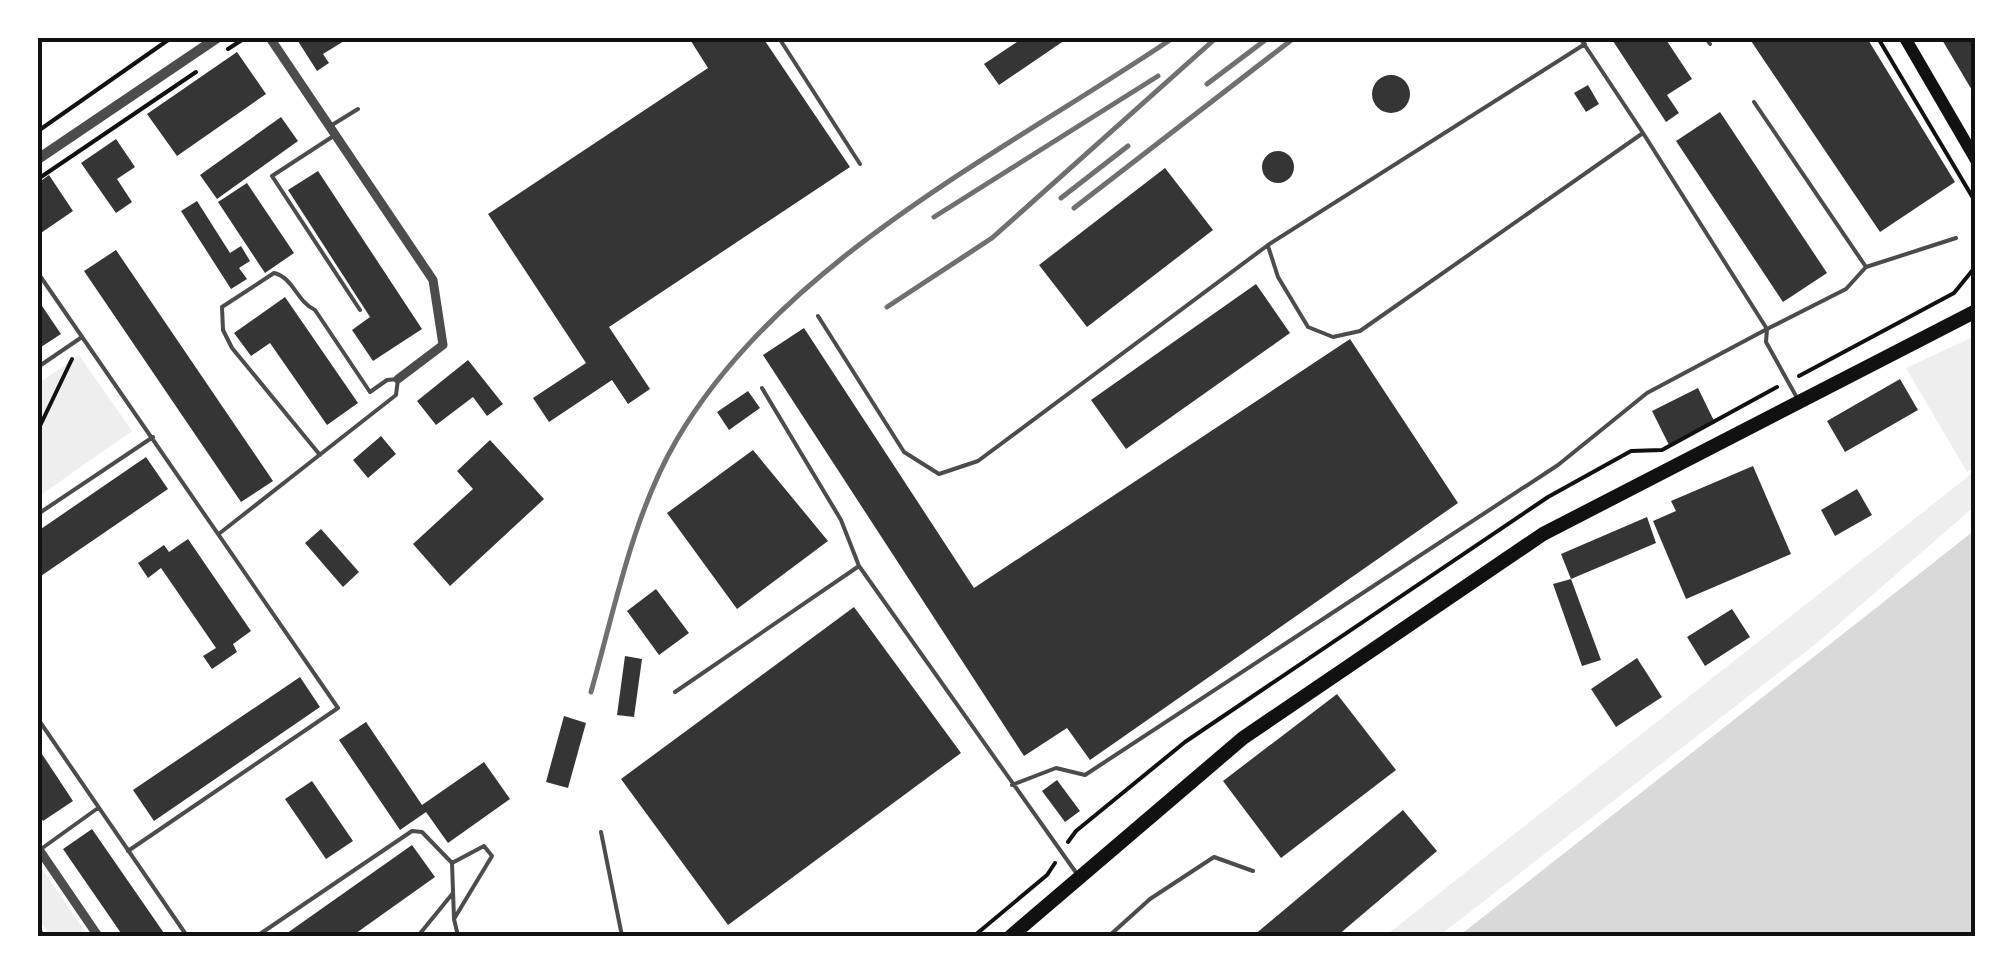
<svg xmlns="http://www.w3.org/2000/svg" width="2013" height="974" font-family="Commissioner,sans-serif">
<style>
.green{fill:#eee}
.water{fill:#d9d9d9}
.building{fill:#353535}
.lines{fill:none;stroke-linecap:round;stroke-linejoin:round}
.path{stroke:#111;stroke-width:4}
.service{stroke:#4c4c4c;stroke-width:4}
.minor{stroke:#4c4c4c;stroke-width:9}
.tertiary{stroke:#4c4c4c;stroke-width:10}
.secondary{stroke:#111;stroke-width:12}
.primary{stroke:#111;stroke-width:14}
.rail{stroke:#707070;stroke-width:5}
.neatline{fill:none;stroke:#111;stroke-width:4}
</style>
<rect width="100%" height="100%" fill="#fff"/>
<path class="green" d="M1975,336V467L1967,472L1906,368Z
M79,355L132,431L38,497V384Z
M1975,471V506L1817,643L1439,936H1385Z
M38,863L88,936H50L38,918Z"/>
<path class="water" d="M1975,530V936H1459Z"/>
<path class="building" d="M296,38H349L323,54L329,63L317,71Z
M689,38H763L850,167L609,327L650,389L628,404L612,380L549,422L533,398L586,363L488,214L708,68Z
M1023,38H1068L999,85L984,64Z
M1611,38H1665L1692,79L1667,95L1679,113L1666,122Z
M1749,38H1867L1955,182L1880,232Z
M1941,38H1971L1976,45V97Z
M237,52L266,94L177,156L147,114Z
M1372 94a19 19 0 1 1 38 0a19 19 0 1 1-38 0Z
M1588,85L1599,104L1586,112L1574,93Z
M1720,112L1827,273L1783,302L1676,141Z
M281,117L298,141L217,199L200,175Z
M116,139L135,167L117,179L132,202L116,213L81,163Z
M1262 167a16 16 0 1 1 32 0a16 16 0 1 1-32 0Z
M1165,168L1213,230L1087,327L1039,265Z
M318,171L422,329L373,361L352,330L370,317L288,190Z
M49,175L73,211L38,235V183Z
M247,183L294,253L265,273L218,202Z
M197,201L230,253L241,246L250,261L239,268L247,279L231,289L181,211Z
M116,250L273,481L241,502L84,271Z
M1256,284L1290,333L1126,449L1091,400Z
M285,297L358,403L327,425L270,343L251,356L234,333Z
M38,300L61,334L38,349Z
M804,328L974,588L1350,339L1458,503L1090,760L1067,728L1024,756L763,355Z
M468,360L503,404L487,416L473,397L436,425L417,401Z
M1900,379L1918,410L1845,452L1827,421Z
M1698,388L1715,423L1669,445L1652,411Z
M748,391L760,408L729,430L717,412Z
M381,436L396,454L368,478L353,460Z
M490,440L544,499L450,586L413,544L473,489L457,471Z
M753,450L828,541L737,609L667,513Z
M146,457L168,489L38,578V531Z
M1753,466L1791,554L1686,599L1653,521L1676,511L1671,501Z
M1857,489L1872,515L1835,536L1821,510Z
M1647,517L1656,543L1571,579L1561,554Z
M321,529L359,572L343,587L305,543Z
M188,539L251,631L233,644L237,652L212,669L203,656L216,648L161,568L148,578L138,563L164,545L169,552Z
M1571,579L1601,660L1582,666L1553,584Z
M656,589L689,633L659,655L627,611Z
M854,607L961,753L728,925L621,779Z
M1732,609L1750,637L1705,666L1687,637Z
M625,656L642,659L634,717L617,715Z
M1637,658L1662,697L1616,727L1591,689Z
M300,677L320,707L154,821L133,790Z
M1337,694L1396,770L1281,858L1223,781Z
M564,716L586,723L568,788L546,782Z
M366,722L422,805L484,762L510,799L448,843L426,812L400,830L339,740Z
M38,748L73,801L43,821L38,813Z
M1057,780L1080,811L1065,822L1042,791Z
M312,781L353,841L326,859L285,799Z
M1403,810L1437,851L1337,936H1253Z
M92,829L166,936H123L63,849Z
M412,845L435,877L352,936H283Z"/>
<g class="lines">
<path class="path" d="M1878,38L1976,203
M228,49L245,38
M38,131L171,38
M38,179L196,72
M1799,376L1954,293L1976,266
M38,430L72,359
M1068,842L1076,831L1185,742L1548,497L1631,451L1662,450L1777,387
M974,936L1047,875L1055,863"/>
<path class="service" d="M779,38L860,164
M1706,38L1710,44
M1754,102L1866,267
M332,125L358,109
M335,135L272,176L360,310
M1268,246L1278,277L1308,327L1333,337L1360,331L1643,133L1580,38
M38,273L338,708L128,851
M818,316L904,452L939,474L978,461L1268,245L1585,44
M38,367L82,337
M762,388L841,520L859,566
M1796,396L1766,342L1767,329L1846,289L1866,267L1956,238
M38,514L153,437
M220,533C279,487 337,441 396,395L398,379L387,380L370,392L315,310C297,302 293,277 274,273L222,307L223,330L232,348L320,455
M675,692L859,566L1077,874
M38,719L187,936
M1012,785L1056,768L1085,775L1558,465L1647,393L1767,329L1643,133
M601,832L622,936
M41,849L98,808
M452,863L454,919
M257,936L412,831L422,832L452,863L484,846L492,856L454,919L458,936
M418,936L453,893
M1109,936L1150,899L1214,857L1253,871"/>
<path class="minor" d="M270,38L433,280L443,345L398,379
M38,848L98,936
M38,932L40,936"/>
<path class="tertiary" d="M38,159L217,38"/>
<path class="secondary" d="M1905,38L1976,160"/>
<path class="primary" d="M1011,936L1243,738L1543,534L1976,311"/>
<path class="rail" d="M1207,84L1268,38
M1061,198L1128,146
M1074,208L1294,38
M934,217L1158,76
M887,307L992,238L1216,38
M591,692C615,608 632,517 676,441C781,260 1004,152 1173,38"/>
</g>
<rect width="2013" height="974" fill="none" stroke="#ffffff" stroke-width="80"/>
<rect x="40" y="40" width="1933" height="894" class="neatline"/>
</svg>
